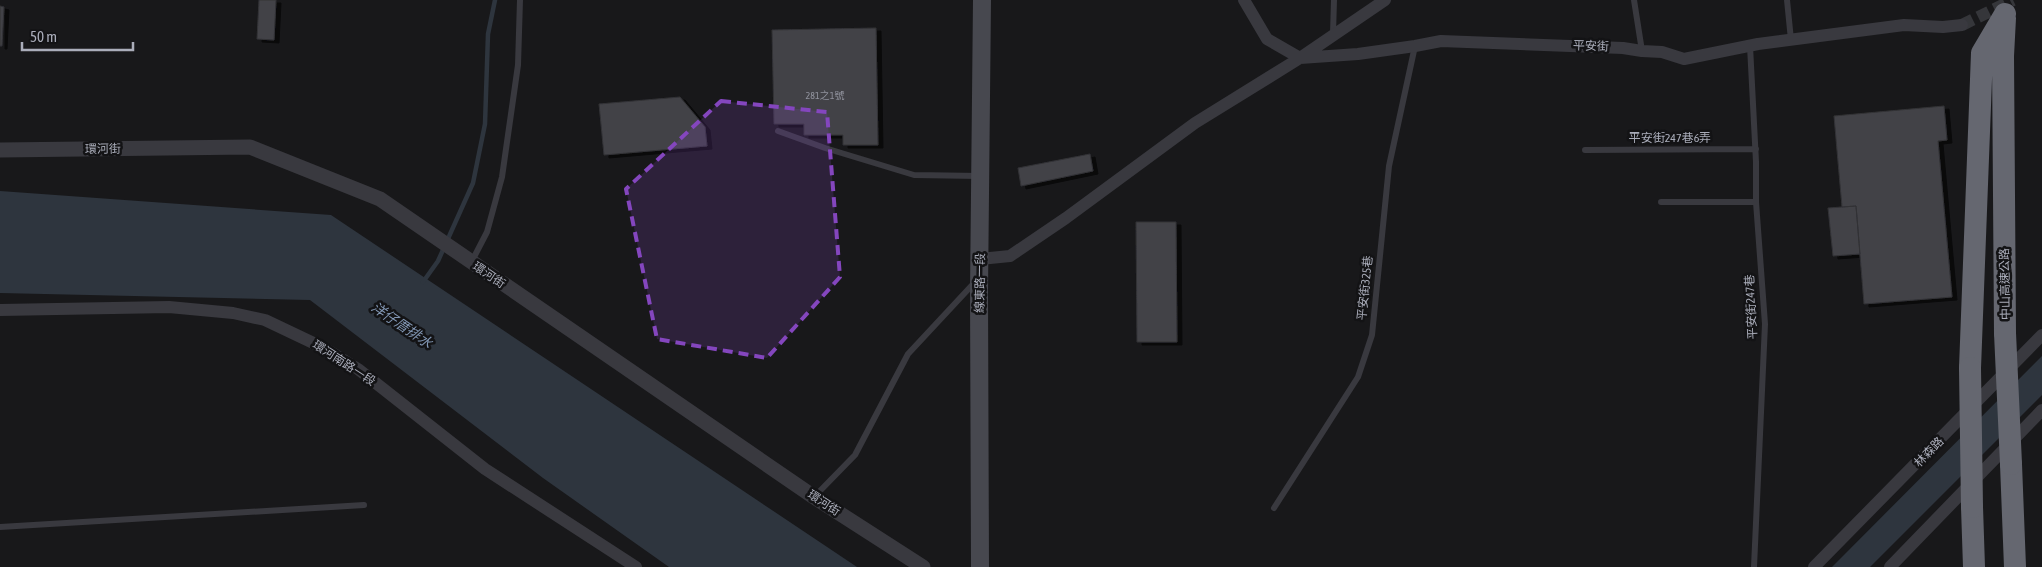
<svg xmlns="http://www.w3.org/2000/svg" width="2042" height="567" font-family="'Asap Condensed','Noto Sans TC',sans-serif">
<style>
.water{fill:#2e353e}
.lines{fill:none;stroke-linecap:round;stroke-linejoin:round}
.stream{stroke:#2e353e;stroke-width:4.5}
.building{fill:#424247;stroke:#323236;filter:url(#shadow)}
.minor-tunnel{stroke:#35363a;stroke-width:12;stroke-dasharray:12 6;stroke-linecap:butt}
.service{stroke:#39393f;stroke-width:6}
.minor{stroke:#39393f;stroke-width:12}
.tertiary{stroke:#39393f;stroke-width:15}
.secondary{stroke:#47484f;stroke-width:18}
.motorway{stroke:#656770;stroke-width:22}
.motorway-bridge{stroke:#656770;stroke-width:22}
.marked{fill:#8446be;fill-opacity:0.2;stroke:#8446be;stroke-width:4;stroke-dasharray:10 6;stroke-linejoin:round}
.labels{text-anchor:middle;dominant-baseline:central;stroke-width:5;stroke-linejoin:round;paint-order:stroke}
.number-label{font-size:10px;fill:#90929d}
.street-label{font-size:12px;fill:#aaadba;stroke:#131315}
.water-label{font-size:14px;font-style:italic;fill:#8297b4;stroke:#131315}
</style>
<defs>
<filter id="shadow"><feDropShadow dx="5" dy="3" stdDeviation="0" flood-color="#0009"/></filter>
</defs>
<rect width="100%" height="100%" fill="#18181a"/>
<path class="water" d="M0,191L331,215L857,567H669L543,478L310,300L0,293Z
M2042,356V395L1870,567H1832Z"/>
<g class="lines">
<path class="stream" d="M423,282L438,261L473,183L485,124L488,34L495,0"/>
</g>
<path class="building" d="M259,0H276L274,40L257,39Z
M0,6L4,7L2,46H0Z
M876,28L878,145H843V135H804V124H774L772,30Z
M680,97L705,127L707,146L604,155L599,104Z
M1944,106L1947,140L1938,141L1952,297L1864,304L1856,206L1842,207L1834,116Z
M1090,154L1093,171L1021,186L1018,168Z
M1856,206L1860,254L1833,256L1828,208Z
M1136,222H1176L1177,342H1137Z"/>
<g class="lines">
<path class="minor-tunnel" d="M1962,25L2013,0"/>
<path class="service" d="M1634,0L1642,51
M1787,0L1791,40
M1333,34L1334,0
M1750,46L1756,162V202L1765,324L1754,567
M778,131L825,148L914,175L980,176
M1585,150L1756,149
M1661,202H1756
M472,261L487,232L502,177L518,65L520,0
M815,496L855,455L908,354L975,282
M1274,508L1358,377L1372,335L1389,166L1415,46
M0,527L364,505"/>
<path class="minor" d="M1244,0L1267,39L1300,58L1358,54L1415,46L1441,41L1623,48L1642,51L1662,52L1684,59L1758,44L1904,25L1943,27L1962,25
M980,259L1010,256L1066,218L1195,123L1300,58L1385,0
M0,310L169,307L233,313L265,320L326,349L358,369L485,469L636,567
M1814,567L2042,335
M1890,567L2042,410"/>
<path class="tertiary" d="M0,150L250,147L380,199L814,497L923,567"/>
<path class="secondary" d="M980,567L979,292L982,0"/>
<path class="motorway" d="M2005,18L2003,56L2005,333
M1970,368L1982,53L2005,14
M2011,464L2015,567
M1972,507L1974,567"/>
<path class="motorway-bridge" d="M2005,333L2011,464
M1970,368L1972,507"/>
</g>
<path class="marked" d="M721,101L827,112L840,277L767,358L657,339L626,189Z"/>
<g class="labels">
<g class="number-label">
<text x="825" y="95">281之1號</text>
</g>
<g class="street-label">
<text transform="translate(1591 46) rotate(2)">平安街</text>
<text x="1670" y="138">平安街247巷6弄</text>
<text transform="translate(103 149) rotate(-1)">環河街</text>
<text transform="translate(489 275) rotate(34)">環河街</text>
<text transform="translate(980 283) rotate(-89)">線東路一段</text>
<text transform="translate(2005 284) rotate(-91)">中山高速公路</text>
<text transform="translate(1365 288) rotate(-84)">平安街325巷</text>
<text transform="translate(1751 307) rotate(-93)">平安街247巷</text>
<text transform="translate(344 363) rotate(33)">環河南路一段</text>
<text transform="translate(1929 452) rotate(-46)">林森路</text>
<text transform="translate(824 503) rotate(33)">環河街</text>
</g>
<g class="water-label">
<text transform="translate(402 325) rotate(34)">洋仔厝排水</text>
</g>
</g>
<path d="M22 42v8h111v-8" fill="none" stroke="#aaadba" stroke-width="2.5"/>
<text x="30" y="42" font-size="15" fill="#aaadba" stroke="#131315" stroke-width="4" paint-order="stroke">50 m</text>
</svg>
